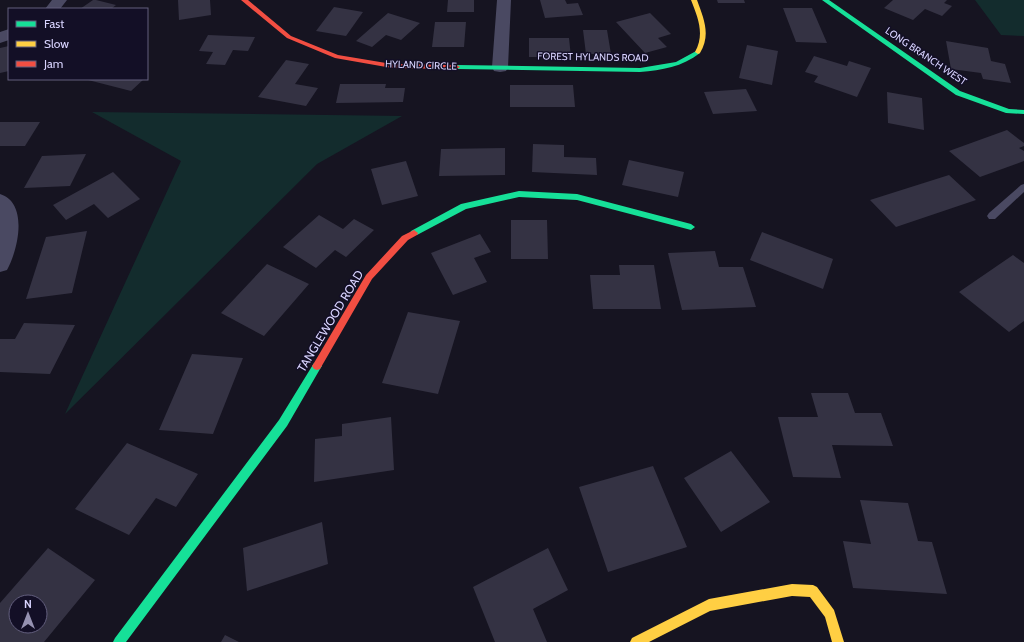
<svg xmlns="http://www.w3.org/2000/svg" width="1024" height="642" font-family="Cabin,sans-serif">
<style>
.green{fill:#132c2d}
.building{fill:#343243;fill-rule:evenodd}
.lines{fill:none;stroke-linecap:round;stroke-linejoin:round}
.lane{fill:#4a4962;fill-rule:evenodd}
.street{fill:#4a4962;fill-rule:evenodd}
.fast{fill:#16e098;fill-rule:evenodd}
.slow{fill:#ffcf43;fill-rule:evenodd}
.jam{fill:#f24e42;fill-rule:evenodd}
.labels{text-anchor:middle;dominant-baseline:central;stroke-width:3;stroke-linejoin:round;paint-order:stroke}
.far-street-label{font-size:10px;fill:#d9d4ff;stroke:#130f26}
.street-label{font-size:12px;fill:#d9d4ff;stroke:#130f26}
</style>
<rect width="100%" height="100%" fill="#161421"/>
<path class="green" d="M975,0H1024V36L1001,35Z
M92,112L402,116L317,164L65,414L181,161Z"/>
<path class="building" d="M93,0H96L116,5L111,9H80Z
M178,0H210L211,15L179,20Z
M448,0H474V12H447Z
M540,0H565L567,4L578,3L583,15L545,18Z
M717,0H744L745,3H718Z
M893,0H947L944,3L952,6L942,16L925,9L913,20L884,8Z
M334,7L363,12L346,36L316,31Z
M783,8H812L827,43L796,42Z
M388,13L420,23L401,40L386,35L372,47L356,41Z
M650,13L671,34L658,38L667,47L645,53L616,22Z
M435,22H466L464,47H432Z
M583,30H607L611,54H586Z
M208,35L255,37L248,51L233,50L225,65L206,64L213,52L199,51Z
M529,38H569L571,57H529Z
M946,41L988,48L991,61L1005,64L1011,83L983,79L981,73L951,69Z
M747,45L778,51L772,85L739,78Z
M9,46V71L0,73V48Z
M814,56L847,66L849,61L871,68L857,97L814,82L818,76L805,72Z
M286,60L309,64L295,84L318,88L306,106L258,97Z
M89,79H144L131,91L88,80Z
M340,84H386L385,88H405L403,102L336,103Z
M510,85H573L575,107H510Z
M746,89L757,111L713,114L704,92Z
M887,92L922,98L924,130L888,123Z
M0,122H40L25,146H0Z
M1007,130L1024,143V146L1019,148L1024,151V161L980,177L949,151Z
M533,144L564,145V157L596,158L597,175L532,172Z
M505,148V175L439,176L441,149Z
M86,154L70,186L24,188L42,156Z
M629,160L684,172L678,197L622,185Z
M406,161L418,196L382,205L371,169Z
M113,172L140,199L108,218L94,204L66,220L53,205Z
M949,175L976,200L896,227L870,200Z
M319,215L343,229L354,219L374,230L346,257L335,250L316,268L283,247Z
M511,220H547L548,259H511Z
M87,231L72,293L26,299L46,237Z
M762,232L833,259L823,289L750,260Z
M480,234L491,252L474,258L487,282L453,295L431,253Z
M715,251L719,267H743L756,307L682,310L668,253Z
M1013,255L1024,263V321L1009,332L959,292Z
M267,264L309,284L264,336L221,313Z
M619,265H654L661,309H593L590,275H620Z
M408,312L460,321L438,394L382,383Z
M24,323L75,325L50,374L0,372V339H15Z
M192,354L243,358L213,434L159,430Z
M811,393H848L855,413H881L893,446L832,445L841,478L793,477L778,417H818Z
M391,417L394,470L314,482L315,439L342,436V424Z
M127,443L198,474L176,507L156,498L129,535L75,509Z
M731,451L770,502L721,532L684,478Z
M653,466L687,547L608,572L579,487Z
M860,500L908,503L918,541L932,542L947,594L853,588L843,541L871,544Z
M322,522L328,564L247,591L243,548Z
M48,548L95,580L44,642H0V603ZM16,602H40V626H16Z
M548,548L568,590L533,609L547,642H495L473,587Z
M225,635L239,642H221Z"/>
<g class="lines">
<path class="lane" d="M1024,184V192L995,219H989L987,216L989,213L1021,185Z"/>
<path class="street" d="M52,0H67L60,9H45Z
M497,0H511L508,67L506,71L500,72L494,71L492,67Z
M9,29V40L0,43V32Z
M0,194C29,203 18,250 7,270L0,272Z"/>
<path class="fast" d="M822,0H829L960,91L1009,109L1024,110V114L1006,113L956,95Z
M698,50L700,51V53C682,67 662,70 640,72L457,69L454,67L457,65L640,68L676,62Z
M519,191L577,194L691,224L695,227L691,230L577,200L519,197L466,209L417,235H411L410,233L411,231L461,204Z
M317,362L320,363L322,366L320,369L287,426L126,642H113L115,638L279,420L314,363Z"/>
<path class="slow" d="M691,0H697C704,19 711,35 700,53L698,54L695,52C705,34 698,18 691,0Z
M792,584L813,585L817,587L834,610L844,642H832L825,617L810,597L792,596L710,611L649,642H630L632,638L709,599Z"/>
<path class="jam" d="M241,0H248L291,36L338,55L392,64L457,65L460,67L457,69L392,68L335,58L287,38Z
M414,230L418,233L417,235L408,240L372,279L320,369L317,370L314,369L312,366L314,363L366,275L402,236Z"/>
</g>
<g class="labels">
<g class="far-street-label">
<text transform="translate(926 56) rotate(34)">LONG BRANCH WEST</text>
<text transform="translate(593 57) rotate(1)">FOREST HYLANDS ROAD</text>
<text transform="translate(421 65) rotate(2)">HYLAND CIRCLE</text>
</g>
<g class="street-label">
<text transform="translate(330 321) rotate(-59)">TANGLEWOOD ROAD</text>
</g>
</g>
<rect x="8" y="8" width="140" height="72" fill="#130f26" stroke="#625e7d"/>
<rect x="16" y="21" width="20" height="6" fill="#16e098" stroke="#625e7d"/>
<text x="44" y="28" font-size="12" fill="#d9d4ff">Fast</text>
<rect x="16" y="41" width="20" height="6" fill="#ffcf43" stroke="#625e7d"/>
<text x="44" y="48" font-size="12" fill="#d9d4ff">Slow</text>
<rect x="16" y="61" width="20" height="6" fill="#f24e42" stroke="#625e7d"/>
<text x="44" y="68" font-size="12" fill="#d9d4ff">Jam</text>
<g transform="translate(28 614)"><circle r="19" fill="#130f26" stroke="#625e7d"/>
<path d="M0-3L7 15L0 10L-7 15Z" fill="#9591b1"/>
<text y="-6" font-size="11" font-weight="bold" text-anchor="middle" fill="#d9d4ff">N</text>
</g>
</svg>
